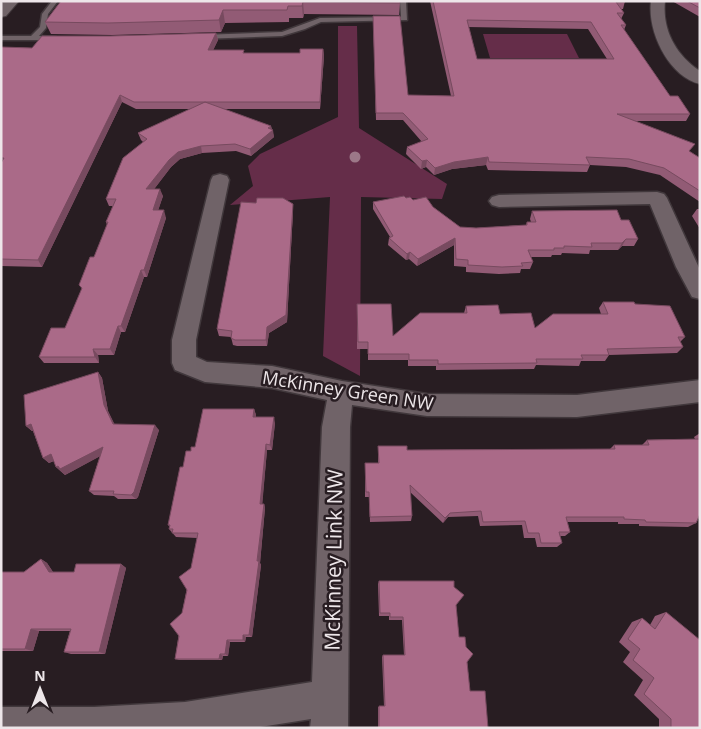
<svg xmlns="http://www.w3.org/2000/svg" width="701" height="729" font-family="'Open Sans',sans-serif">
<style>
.green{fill:#652d49}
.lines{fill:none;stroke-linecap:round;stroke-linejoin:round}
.lane-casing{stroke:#41383c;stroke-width:3}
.street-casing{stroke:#41383c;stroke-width:3}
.secondary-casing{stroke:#41383c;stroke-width:2}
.lane{fill:#706368;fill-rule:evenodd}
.street{fill:#706368;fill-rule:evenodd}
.secondary{fill:#706368;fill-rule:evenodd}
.tree{fill:#9c7888}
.wall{fill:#925b75;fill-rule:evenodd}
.shaded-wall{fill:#774a5f}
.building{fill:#aa6a88;stroke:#774a5f;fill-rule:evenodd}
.labels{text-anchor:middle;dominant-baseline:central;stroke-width:5;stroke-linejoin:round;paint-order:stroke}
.street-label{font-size:18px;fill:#ede6e9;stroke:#281d22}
.near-street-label{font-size:21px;fill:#ede6e9;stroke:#281d22}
</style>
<rect width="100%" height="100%" fill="#281d22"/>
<path class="green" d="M338,26H357L359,128L447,184L442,199L361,197L360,376L323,356L330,197L230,205L253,186L248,166L260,154L338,117Z
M483,34H567L579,58H490Z"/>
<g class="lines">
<defs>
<path id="lane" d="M52,1H58L48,14L46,28L39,36L56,37L58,38V40H1V36H31L40,27L42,14Z
M400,1H406L407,20L321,22L305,29L282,36L201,39L198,37L201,35L282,32L320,18L401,17Z"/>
<path id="street" d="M220,174L227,176L229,180L196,340V357L207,362L272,366L342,381L427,394L577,395L700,380V402L577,417L427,416L352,405L350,427L348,728H310L311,719L254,728H1V707H94L185,702L312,682L322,427L327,400L272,388L205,382L175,370L172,363V340L211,180L213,176Z
M657,192L664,194L667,198L700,270V299L692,297L676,267L650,204L499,207L492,205L489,201L492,197L499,195Z"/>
<path id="secondary" d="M4,1H19L6,16L1,17V4Z
M651,1H665C662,30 676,55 700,71V84C668,76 647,31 651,1Z"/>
</defs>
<use href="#lane" class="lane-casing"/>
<use href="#street" class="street-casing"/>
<use href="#secondary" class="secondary-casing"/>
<use href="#lane" class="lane"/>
<use href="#street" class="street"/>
<use href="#secondary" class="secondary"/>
</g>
<circle class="tree" cx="355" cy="157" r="5.5"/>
<path class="wall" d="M61,1H400V3L399,15L304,14L303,18H289V22L225,23L221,32L112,35L51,34L45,22Z
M430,1H625L623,9H621L624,13L621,19L626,25L624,30L670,96L690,114L686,121H636L690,152L700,158V202L660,175L626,167L590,165L587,172L488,170L486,165L452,169L434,175L426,167L421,169L406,154L407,147L422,142L403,120H376L373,16L408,95L451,96ZM468,27L588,29L607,59H477Z
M672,1H700V17Z
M216,33L218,40L213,50H244V53H300L323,49L324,56L320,109H223L271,126L274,137L251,156L236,151L202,153L180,159L171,167L154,189L163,196L158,210L166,218L147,277H144L125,332H121L114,355H98L99,363H44L39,357L65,328L82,289L79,285L94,257L107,225L106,222L113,206H109L106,199L143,142L141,140L138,133L191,109H136L122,102L42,267L1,266V47L32,48L110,36Z
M406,198L433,207L460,227L476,228L526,225L527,222H531L530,219L532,211L621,220L638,239L634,246H622L618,250H590L589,254L562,253L561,255H552L551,257H531L533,262L530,269H521L520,273L499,274L466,272V267L454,266V245L417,266L409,259L406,260L388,245L389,238L390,237L373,209V202Z
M293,204V211L287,322L269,333L267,346H237L233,345L231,337L219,336L217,329Z
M697,209H700V229L692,216Z
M603,302L635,304L685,337L680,342L683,347L677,353L609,355L605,361H581L579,366L536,365L534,369L436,370V366H408V360H368V349H357V304L393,336L464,313L466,306L500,314L535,328L601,314L599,308Z
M98,372L102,378L108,411L114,424L159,430L138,497L136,499H118L114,496L94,495L89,491L100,456L65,475L56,467L54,461L49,463L43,458L33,431H32L26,426Z
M254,409L256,415V417L275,423L272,450H267L262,504H264L265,508L260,563L261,565L252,637H246L245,642H230L228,656H223L222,660H179L175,659L182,613L197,538L176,537L169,529L170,527L168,525L183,467L191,451L195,447Z
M700,433V515L696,523L688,527L639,526V524H618V522H567L570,532L565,536H560L562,543L557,547H537L535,538H524L522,525L480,526L478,516L448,517L443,523L410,492L412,516L411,521L370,522L369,497H365V463H378V446L407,450L610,449L614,445H642L647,440L695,439L694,437Z
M41,559L47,563L53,572H74L121,564L126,568L105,654H71L64,652L70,631H39L33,651H1V572H24Z
M379,581L456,605L459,637L467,662L470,691L488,728H378V707L384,706L382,657L383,655H404L402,620H389V616H379L378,584Z
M666,612L700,728H659V719L634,695L643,680L623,662L630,652L619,642L632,622L642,618L650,625L655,616Z"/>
<path class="shaded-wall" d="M303,2L304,14L303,18L302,6Z
M223,10L225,23L221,32L219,20Z
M216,33L218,40L210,57L208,50Z
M323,49L324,56L320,109V102Z
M120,95L122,102L42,267L38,260Z
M271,126L272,131L273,130L274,137L251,156L250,149Z
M201,146L202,153L180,159L171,167L149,196L146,189L169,160L178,152Z
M488,157L486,165L452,169L434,175L435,168L454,162Z
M427,160L426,167L421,169L422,161Z
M160,189L163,196L156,217L153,210Z
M293,204V211L287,322L269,333L267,346L266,340L267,327Z
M164,210L166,218L147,277L144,270Z
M455,238L454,245L417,266L418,259Z
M626,239L622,246L618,250L622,243Z
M410,252L409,259L406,260L407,254Z
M141,270L144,277L125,332L121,326Z
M118,326L121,332L114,355L110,349Z
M93,349L98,355L99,363L95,357Z
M98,372L102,378L108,411L117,429L113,424L104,405Z
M254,409L256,415L255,423L253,417Z
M274,417L275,423L272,450L270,445Z
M31,424L37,430L32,431L26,426Z
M155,425L159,430L138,497L136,499L131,495Z
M266,444L267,450L262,508L260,504Z
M103,447L108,452L65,475L56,467Z
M51,454L57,459L49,463L43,458Z
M264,504L265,508L260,563L261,565L252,637L249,635Z
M450,513L448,517L443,523L445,518Z
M41,559L47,563L55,575L49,572Z
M121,564L126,568L105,654L99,652Z
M31,629L39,631L33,651L25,649Z
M243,635L246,637L245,642L243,640Z
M227,640L230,642L228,656L225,654Z
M220,654L223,656L222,660L219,659Z"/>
<path class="building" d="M61,1H400V3L303,2L302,6H288L287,10H223L219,20L108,23L45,22Z
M433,1H625V2H616L624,13H617L626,25H621L670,96H678L690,114H617L695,144L689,151L700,158V191L664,168L629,159L586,157L590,165L489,162L488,157L454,162L435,168L427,160L422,161L407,147L428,139L403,113H376L373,16H400L408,95L454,96ZM467,20L591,22L614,59H477Z
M687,1H700V8Z
M216,33L208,50H244L243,53H300V49H323L320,102H134L120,95L38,260L1,259V163L4,158H1V47L32,48L42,36H110Z
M205,102L271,126L268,128L273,130L250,149L235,144L201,146L178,152L169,160L146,189H160L153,210H164L144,270H141L121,326H118L110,349H93L95,357H39L51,328H65L82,288L79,285L90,257H94L108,222H106L116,199H106L123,158L147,139L138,133Z
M404,196L406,198L410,197L413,200L426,197L433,207L460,227L476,228L527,225V222H536L532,211L617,210L621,220H629L638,239H626L622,243H591L592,247L564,246V248H554V250H528L533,262L521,263L523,266L502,267L468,265V260L456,259L455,238L418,259L410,252L407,254L389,238L393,236L373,202Z
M257,198H283L293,204L286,315L267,327L266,340H235L231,338L232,331L217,329L241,202L256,203Z
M603,302H634L635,304L670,306L685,337H678L683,347L607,349L609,355H581L583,359H536L537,363L438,364V360H409V354H368V342H358L357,304H391L393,336L420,313H467L466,306L498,305L500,314L531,313L535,328L553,314H608Z
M98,372L104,405L113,424L155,425L134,492L131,495L113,494L114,491H89L103,447L60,469L58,466L56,467L51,454L43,458L31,424L26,426L24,395Z
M203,409H254L253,417H274L270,445L266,444L260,504H264L257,561H259L249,635H243V640H227L225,654H220L219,659H175L179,636L170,624L182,613L187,590L179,577L191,568L198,533H172L173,529H169L170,525H168L180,467H183L186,451H191V447H195Z
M700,439V514L696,523L646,522L645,520L624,519V517H566L570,532H559L562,543H541L539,533H528L525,521L483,522L481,511L450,513L445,518L410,485L412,516L370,517L369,492H366L365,463H379L378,446H407V450L615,449L614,445H649L647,440Z
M41,559L49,572H74L76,564H121L99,652H64L71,629H31L25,649H1V572H24Z
M379,581H454V587L464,595L456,605L459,637H465L466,647L473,654L467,662L470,691H485L488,728H379V706H385L383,655H405L403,617H390V613H380Z
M666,612L700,640V728H671V719L644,694L654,678L633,660L640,649L628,639L642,618L655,629Z"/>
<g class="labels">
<g class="street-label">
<text transform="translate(348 390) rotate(9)">McKinney Green NW</text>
</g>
<g class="near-street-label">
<text transform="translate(333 560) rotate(-89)">McKinney Link NW</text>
</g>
</g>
<rect width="701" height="729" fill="none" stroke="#ede6e9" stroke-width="5"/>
<g transform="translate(40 689)" stroke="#281d22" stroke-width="4" paint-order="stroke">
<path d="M0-4L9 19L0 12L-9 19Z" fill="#ede6e9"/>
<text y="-8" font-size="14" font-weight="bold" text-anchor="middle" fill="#ede6e9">N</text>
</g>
</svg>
